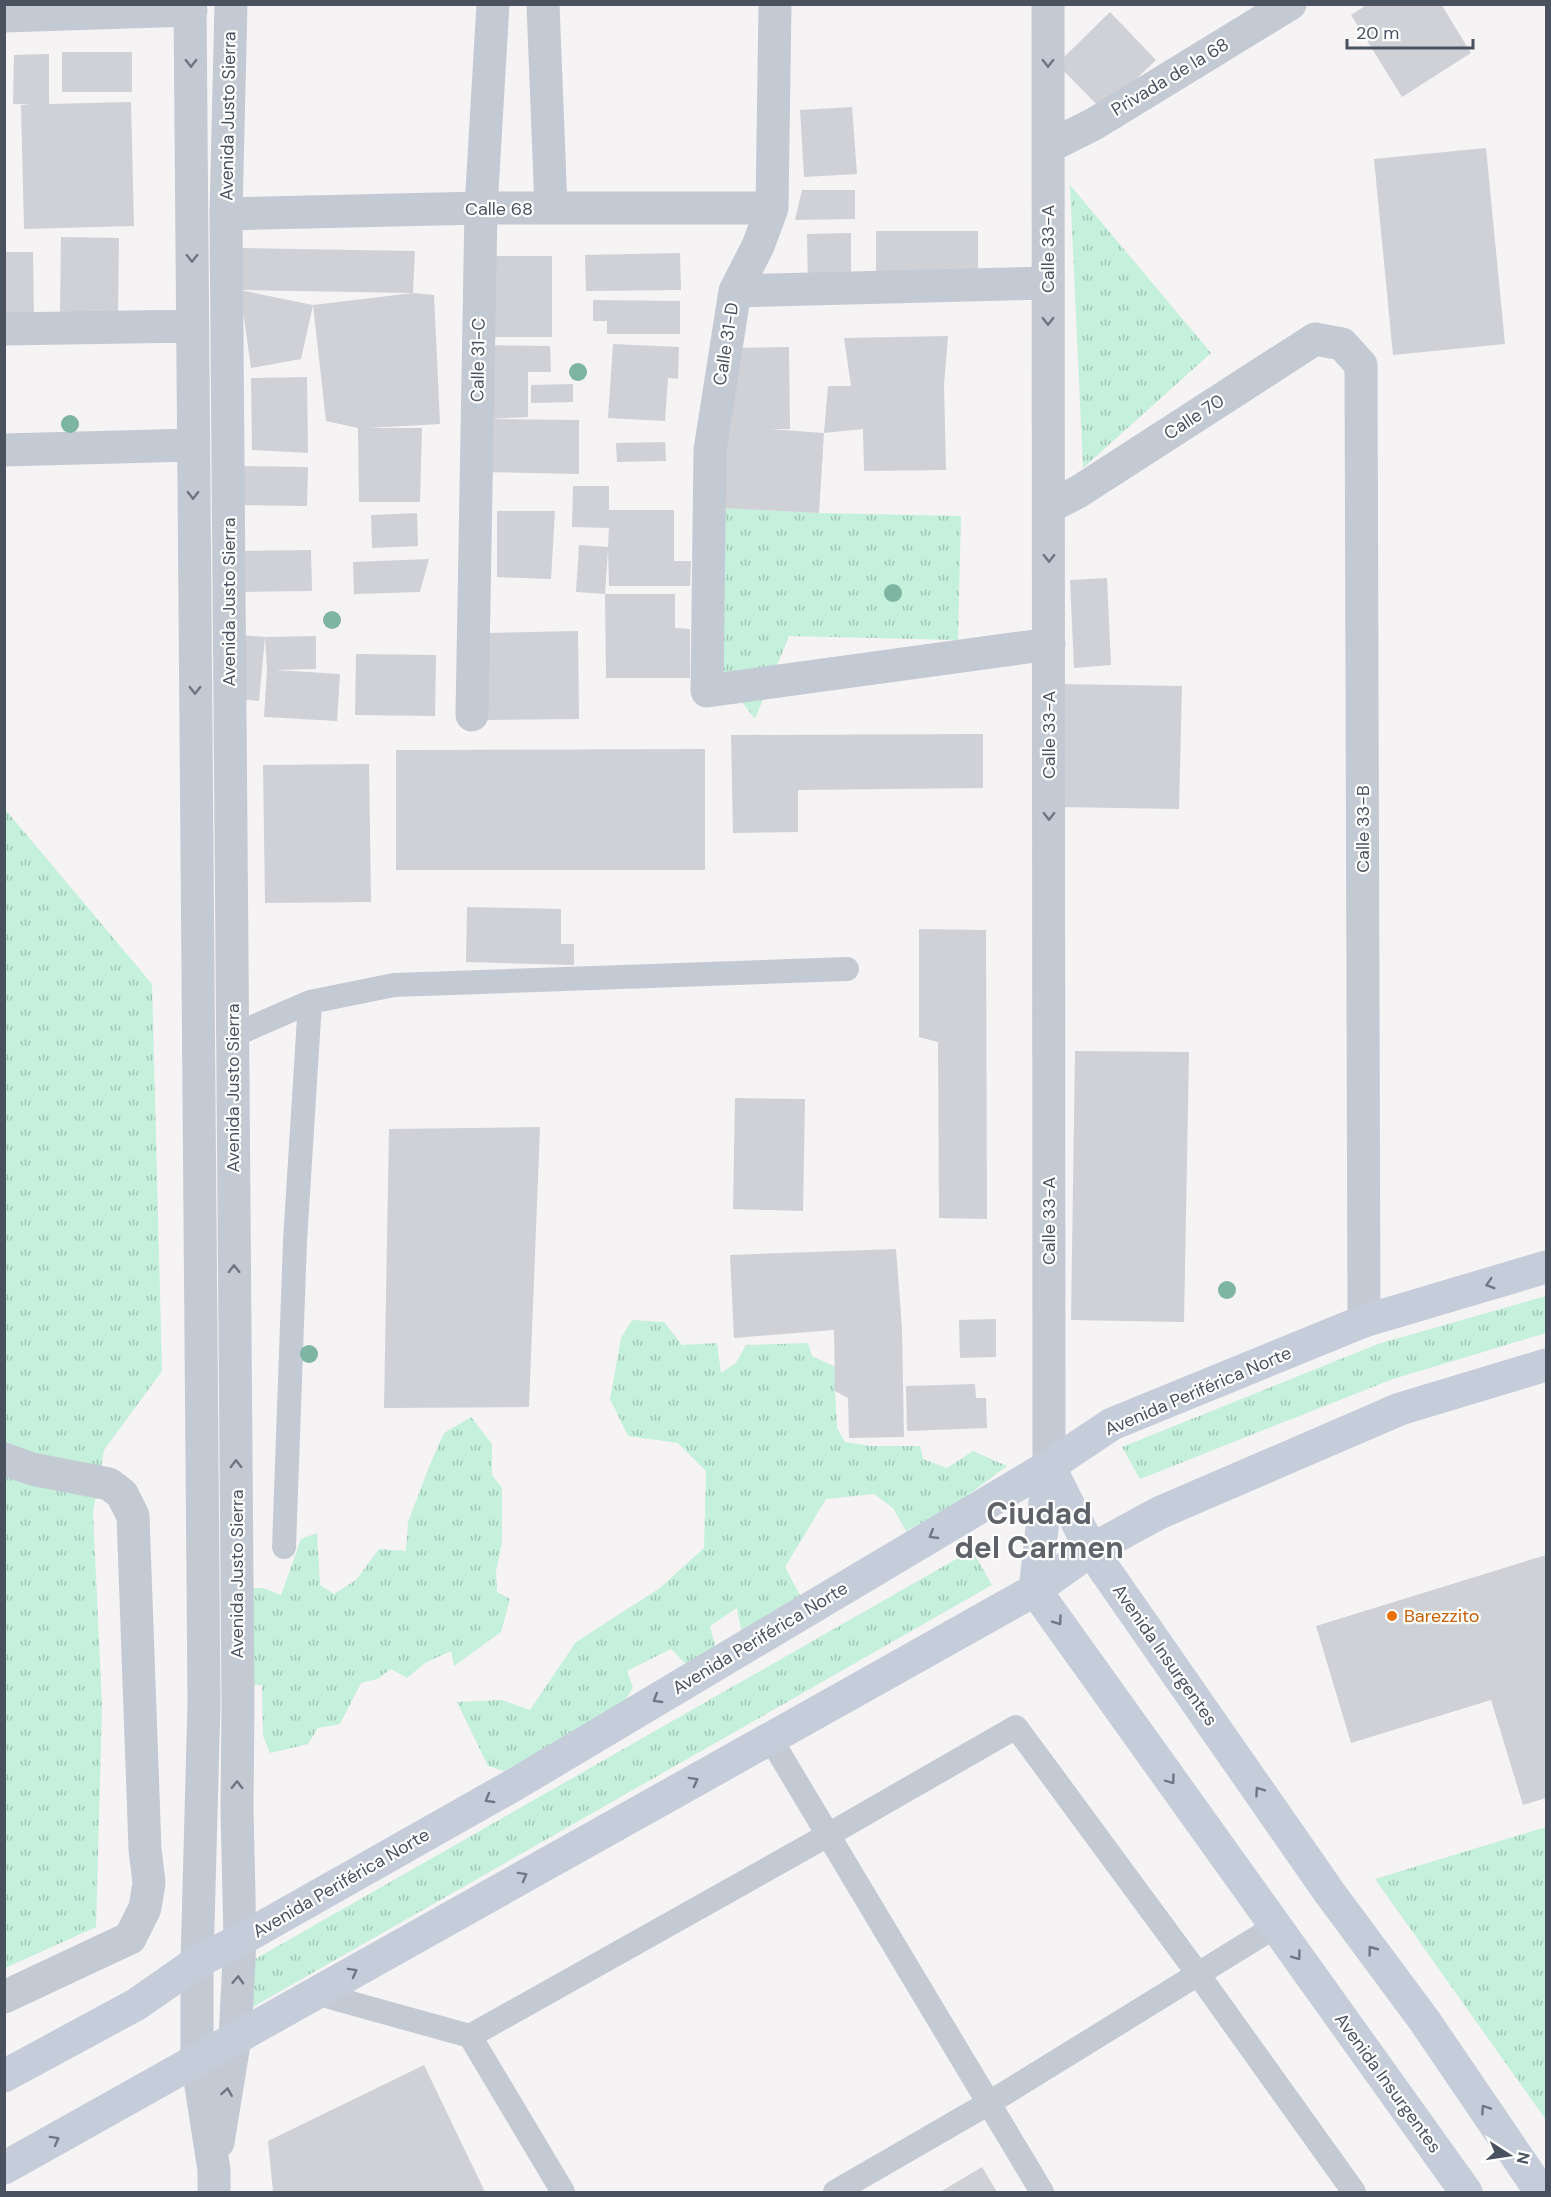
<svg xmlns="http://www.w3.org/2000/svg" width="1551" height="2197" font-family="'DM Sans',sans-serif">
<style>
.grass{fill:url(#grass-tufts)}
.building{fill:#cfd1d7}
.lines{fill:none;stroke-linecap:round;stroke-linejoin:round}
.lane{stroke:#c4cad3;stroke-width:24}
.street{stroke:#c4cad3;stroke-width:33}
.secondary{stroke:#c6cdda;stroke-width:33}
.tree{fill:#7db5a2}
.oneway{stroke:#6f7682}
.oneway2{stroke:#6f7785}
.food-dot{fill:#e8710a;stroke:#fff;stroke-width:2}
.labels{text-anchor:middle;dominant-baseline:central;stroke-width:4.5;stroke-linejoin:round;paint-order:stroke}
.street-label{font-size:18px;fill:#4a5260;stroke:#fff}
.food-label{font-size:18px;fill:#c56008;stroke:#fff;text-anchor:start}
.town-label{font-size:30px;font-weight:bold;fill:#5f6268;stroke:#fff}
</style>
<defs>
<pattern id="grass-tufts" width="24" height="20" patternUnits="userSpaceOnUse" patternTransform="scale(1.5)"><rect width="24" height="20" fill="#c4f0dc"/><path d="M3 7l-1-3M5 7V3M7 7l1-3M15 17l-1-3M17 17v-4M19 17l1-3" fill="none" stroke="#a1c5b6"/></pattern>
</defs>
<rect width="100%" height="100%" fill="#f5f3f3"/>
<path class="grass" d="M1070,185L1211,353L1083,468Z
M722,508L819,513L961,516L958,640L789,636L755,719L715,668Z
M4,808L152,984L162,1371L104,1450L93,1512L102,1706L96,1927L5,1968Z
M1546,1296V1333L1393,1379L1140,1479L1122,1447L1378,1344Z
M632,1320L664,1322L682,1345L717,1343L721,1373L736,1363L746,1345L808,1343L812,1356L836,1367L835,1391L837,1428L845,1442L871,1446H920L923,1459L947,1468L973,1451L1007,1466L953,1506L906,1531L893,1508L874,1494L826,1499L785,1567L802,1599L743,1640L737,1608L710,1626L716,1649L691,1669L671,1649L627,1671L633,1688L619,1710L504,1771L488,1766L457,1702L502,1700L530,1710L576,1642L660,1588L704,1548L706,1471L678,1443L628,1436L610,1399L621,1338Z
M471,1417L492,1444V1475L502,1488V1543L496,1571L497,1592L510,1599L501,1632L454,1666L451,1651L425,1663L407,1678L391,1669L377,1679L361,1683L340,1724L318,1728L308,1744L270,1753L263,1736L262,1685H250V1588H263L281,1595L301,1539L317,1533L320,1585L334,1594L356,1580L379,1549L406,1551L408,1522L429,1467L444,1433Z
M972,1550L992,1585L251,2008L245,1965Z
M1546,1827V2120L1375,1879Z"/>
<path class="building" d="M1368,4H1441L1471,53L1402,97L1351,15Z
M1110,12L1156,60L1103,111L1057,64Z
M62,52H132V92H62Z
M49,54V104L131,102L134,226L24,229L21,105L31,104H13L14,55Z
M852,107L857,174L804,177L800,110Z
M1486,148L1505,344L1393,355L1374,159Z
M802,190H855V219L795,220Z
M876,231H978V281H876Z
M851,233V282H808L807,234Z
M61,237L119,238L118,313L60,312Z
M240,248L415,251L413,293L434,295L440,424L368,428H422L420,502H359L358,428L326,421L313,305L413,293L240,290L313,305L301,359L251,368L240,290Z
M4,252H33L34,322L4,323Z
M680,253L681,290L586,291L585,255Z
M487,256H552V337H487Z
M593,300L680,301V334H607V321H593Z
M948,336L944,385L946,470L864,471L863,429L824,433L828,386H851L844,338Z
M613,344L679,347L678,379L668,378L665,421L608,418Z
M480,345L550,346L551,372H528V417L489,419L579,420V474L480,472Z
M789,347L790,429H770L824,433L819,513L722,508L730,348Z
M307,377L308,453L252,450L251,378Z
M573,384V402L531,403V385Z
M665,442L666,461L617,462L616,443Z
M238,466L308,467L307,506L238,505Z
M573,486H609V510H674V561H691L690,586H609L608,549L605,594L576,592L579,545L608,547L609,528L572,527Z
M497,511H555L551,579L497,577Z
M417,513L418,546L372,548L371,515Z
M311,550L312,591L239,592V551Z
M429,559L420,592L354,594L353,562Z
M1107,578L1111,665L1074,668L1070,580Z
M605,594H675V628L690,629V678H606Z
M578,631L579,719L487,720L484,633Z
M241,635L265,637L259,701L234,698Z
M316,636V669L275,670L340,674L337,721L264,717L267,670L265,637Z
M356,654L436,655L435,716L355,715Z
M1060,684L1182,686L1179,809L1058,807Z
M983,734V788L798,790V832L733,833L731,735Z
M705,749V870H396V750Z
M369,764L371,902L265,903L263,765Z
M467,907L561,909V944H574V965L466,962Z
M919,929L986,930L987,1219L939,1218L938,1042L919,1037Z
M1075,1051L1189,1052L1184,1322L1071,1320Z
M735,1098L805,1099L803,1211L733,1209Z
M540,1127L529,1407L384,1408L389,1129Z
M896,1249L902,1328L904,1437L849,1438L848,1398L835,1391L834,1330L734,1338L730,1255Z
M996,1319V1357L960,1358L959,1320Z
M975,1384L976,1398H986L987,1428L907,1431L906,1386Z
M1546,1555V1798L1523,1805L1491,1700L1351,1743L1316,1626Z
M424,2065L485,2192H273L268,2141Z
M982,2167L997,2192H940Z"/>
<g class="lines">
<path class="lane" d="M232,1036L310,1002L394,985L847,969
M284,1547L295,1241L310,1002
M770,1738L1042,2192
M315,1993L470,2036L563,2192
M470,2036L828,1835L1016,1727L1198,1974L1354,2192
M835,2192L989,2103L1276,1926"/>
<path class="street" d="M190,4L204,1703L197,1962V2060L214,2170V2192
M543,4L551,208
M775,4L772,208L758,246L735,291L710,450L707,691L1049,644
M1048,4L1049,1466
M4,16L191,10
M1048,147L1094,124L1290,4
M226,214L481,208H772
M735,291L1048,283
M4,329L192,326
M4,450L193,445
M1049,507L1078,492L1315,339L1342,344L1361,365L1364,1321
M472,715L481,208L493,4
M4,1459L32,1469L109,1484L122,1494L133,1516L145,1849L149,1883L145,1908L130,1938L4,1997
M218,2142L235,2038L240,1940L237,1809L238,1702L226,214L231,4"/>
<path class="secondary" d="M1049,1466L1091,1550L1329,1892L1424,2020L1541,2192
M1049,1466L1035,1590L1466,2192
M4,2076L137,2004L197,1962L240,1940L512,1786L1049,1466L1112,1424L1364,1321L1546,1267
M4,2168L1035,1590L1091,1550L1159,1513L1400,1409L1546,1365"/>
</g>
<g class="tree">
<circle cx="578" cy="372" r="9"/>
<circle cx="70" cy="424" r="9"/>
<circle cx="893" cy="593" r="9"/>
<circle cx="332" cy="620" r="9"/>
<circle cx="1227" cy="1290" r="9"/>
<circle cx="309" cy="1354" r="9"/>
</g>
<defs><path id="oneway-chevron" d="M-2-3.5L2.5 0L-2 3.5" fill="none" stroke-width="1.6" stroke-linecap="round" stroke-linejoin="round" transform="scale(1.5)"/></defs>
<g class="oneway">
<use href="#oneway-chevron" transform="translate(191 63) rotate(90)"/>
<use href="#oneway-chevron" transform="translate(1048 63) rotate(90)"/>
<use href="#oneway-chevron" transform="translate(192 258) rotate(90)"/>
<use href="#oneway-chevron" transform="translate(1048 321) rotate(90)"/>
<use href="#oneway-chevron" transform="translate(193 495) rotate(90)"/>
<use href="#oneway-chevron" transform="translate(1049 558) rotate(90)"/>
<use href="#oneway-chevron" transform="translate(195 690) rotate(90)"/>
<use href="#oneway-chevron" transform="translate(1049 816) rotate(90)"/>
<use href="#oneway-chevron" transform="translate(234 1269) rotate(-91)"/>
<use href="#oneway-chevron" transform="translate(236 1464) rotate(-91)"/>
<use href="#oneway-chevron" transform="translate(237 1785) rotate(-89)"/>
<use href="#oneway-chevron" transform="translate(238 1980) rotate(-87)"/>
<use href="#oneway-chevron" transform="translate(227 2092) rotate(-81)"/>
</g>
<g class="oneway2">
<use href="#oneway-chevron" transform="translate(1490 1284) rotate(163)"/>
<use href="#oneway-chevron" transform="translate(933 1535) rotate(149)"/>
<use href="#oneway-chevron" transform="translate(1058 1621) rotate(54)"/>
<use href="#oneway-chevron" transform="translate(657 1699) rotate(149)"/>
<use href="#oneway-chevron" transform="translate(1171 1780) rotate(54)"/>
<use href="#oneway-chevron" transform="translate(694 1781) rotate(-29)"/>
<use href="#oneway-chevron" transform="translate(1259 1791) rotate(-125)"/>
<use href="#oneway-chevron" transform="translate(489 1799) rotate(150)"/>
<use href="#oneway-chevron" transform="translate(523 1876) rotate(-29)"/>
<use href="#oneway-chevron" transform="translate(1372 1950) rotate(-127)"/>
<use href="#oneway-chevron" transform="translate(1297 1956) rotate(54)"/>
<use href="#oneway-chevron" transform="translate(353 1972) rotate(-29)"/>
<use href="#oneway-chevron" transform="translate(1485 2109) rotate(-124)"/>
<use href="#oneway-chevron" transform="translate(55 2140) rotate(-29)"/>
</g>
<circle class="food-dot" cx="1392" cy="1616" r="6"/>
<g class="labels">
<g class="street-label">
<text transform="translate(1170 77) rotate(-31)">Privada de la 68</text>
<text transform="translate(228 116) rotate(-89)">Avenida Justo Sierra</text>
<text x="499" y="209">Calle 68</text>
<text transform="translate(1048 249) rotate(-90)">Calle 33-A</text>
<text transform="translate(726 344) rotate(-81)">Calle 31-D</text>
<text transform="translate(478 360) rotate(-89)">Calle 31-C</text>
<text transform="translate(1194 417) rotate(-33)">Calle 70</text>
<text transform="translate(229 602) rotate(-90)">Avenida Justo Sierra</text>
<text transform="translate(1049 735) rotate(-90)">Calle 33-A</text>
<text transform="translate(1363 829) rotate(-90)">Calle 33-B</text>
<text transform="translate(233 1088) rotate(-90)">Avenida Justo Sierra</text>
<text transform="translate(1049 1221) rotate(-90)">Calle 33-A</text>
<text transform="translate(1198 1391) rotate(-23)">Avenida Periférica Norte</text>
<text transform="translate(237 1574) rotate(-90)">Avenida Justo Sierra</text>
<text transform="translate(760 1638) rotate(-31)">Avenida Periférica Norte</text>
<text transform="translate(1165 1655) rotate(55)">Avenida Insurgentes</text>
<text transform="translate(341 1883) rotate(-30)">Avenida Periférica Norte</text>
<text transform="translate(1388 2083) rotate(54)">Avenida Insurgentes</text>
</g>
<g class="food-label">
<text x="1404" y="1616">Barezzito</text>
</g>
<g class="town-label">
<text x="1039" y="1513">Ciudad<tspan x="1039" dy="34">del Carmen</tspan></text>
</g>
</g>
<rect width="1551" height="2197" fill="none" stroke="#4a5260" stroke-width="12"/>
<g transform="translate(1509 2155) rotate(102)" stroke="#ffffff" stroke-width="4.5" paint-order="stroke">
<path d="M0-4.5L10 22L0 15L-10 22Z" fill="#4a5260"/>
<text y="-9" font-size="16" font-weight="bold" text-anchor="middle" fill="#4a5260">N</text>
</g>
<path d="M1347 39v9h126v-9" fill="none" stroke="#4a5260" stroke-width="3"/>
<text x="1356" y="39" font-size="18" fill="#4a5260" stroke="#ffffff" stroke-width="4.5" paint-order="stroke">20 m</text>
</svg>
